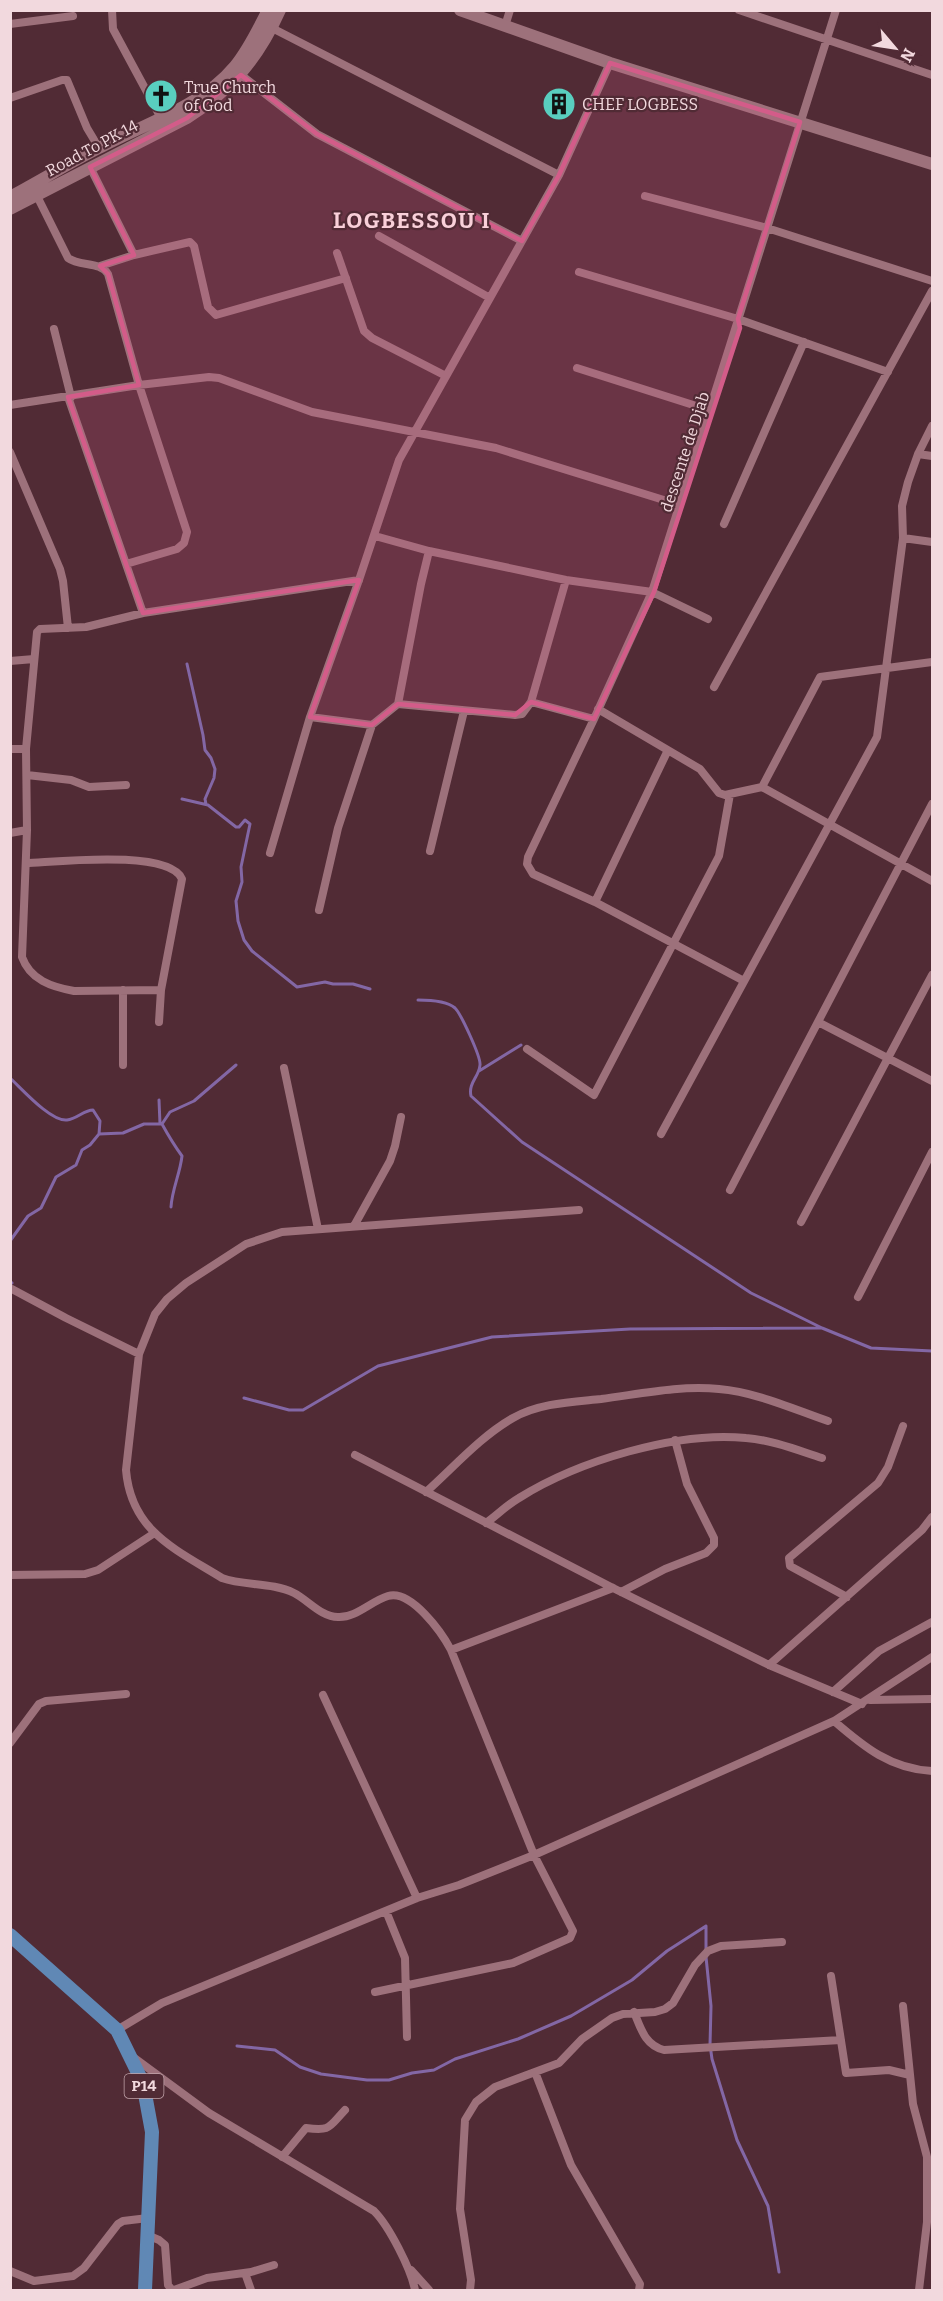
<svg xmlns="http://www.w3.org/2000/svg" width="943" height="2301" font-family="Bitter,serif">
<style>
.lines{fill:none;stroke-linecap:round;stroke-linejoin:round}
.stream{stroke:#8367a5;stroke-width:3}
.street{stroke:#9d717b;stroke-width:8}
.secondary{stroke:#9d717b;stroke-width:12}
.primary{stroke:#6088b5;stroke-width:14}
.marked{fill:#d35c89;fill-opacity:0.2;stroke:#d35c89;stroke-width:4.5;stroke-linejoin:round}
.labels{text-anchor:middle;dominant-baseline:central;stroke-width:4.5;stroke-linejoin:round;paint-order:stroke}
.shield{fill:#512b35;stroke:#c2a5ab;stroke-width:1.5}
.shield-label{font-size:15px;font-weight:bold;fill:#f2d9de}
.poi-label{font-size:16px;fill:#f2d9de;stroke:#512b35;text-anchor:start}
.street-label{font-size:16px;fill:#f2d9de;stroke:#512b35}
.district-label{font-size:22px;font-weight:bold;letter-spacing:1.5px;fill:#f9d0d9;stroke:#512b35}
</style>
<rect width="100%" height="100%" fill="#512b35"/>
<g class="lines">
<path class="stream" d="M187,664L203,735L205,750L211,758L215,769L214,778L205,799L206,804
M182,799L208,805L236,827H239L245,820L250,824L241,867L242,882L236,901L238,921L244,940L252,951L297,987L325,982L333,984H353L370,989
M418,1000C429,1000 447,1001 455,1008C461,1014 481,1057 480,1065C479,1077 468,1083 471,1096L522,1142L751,1293L822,1328L871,1348L932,1351
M479,1071L521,1045
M10,1078C22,1089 51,1122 67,1120C77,1119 84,1110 93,1110L100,1121L99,1134
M171,1207C172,1189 180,1174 182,1156C174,1145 168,1135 162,1124L170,1112L194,1101L236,1065
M10,1241L28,1216L41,1208L56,1177L76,1165L82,1150L90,1145L99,1134L123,1133L144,1124H160L159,1100
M10,1281L12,1283
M244,1398L289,1410H303L378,1366L492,1337L630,1329L821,1328
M706,1926V1951
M706,1957L711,2006L710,2045L712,2059L737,2140L768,2206L779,2272
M237,2046L275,2050L300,2067L321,2074L367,2080H389L412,2073L434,2070L455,2059L518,2039L571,2016L632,1980L667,1951L706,1926"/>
<path class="street" d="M112,10L113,29L161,118
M739,10L932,75
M10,24L73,16
M505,26L510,10
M272,28L559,175
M241,75L317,134L522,241
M10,98L62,80H67L87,128L99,148
M90,167L134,255
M37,196L68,258C80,267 100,261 108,274L139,385L187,532L184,543L177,549L126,564
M645,196L767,228L932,281
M379,236L490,298
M337,253L364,331L372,338L446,376
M100,266L134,255L190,242L194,246L208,307L216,315L346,278
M579,272L738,319L888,372
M54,329L71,397
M577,368L709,410
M68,397L143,613
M10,405L139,385L209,377L219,378L312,412L496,448L680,505
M10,452L60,569L63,581L68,628
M918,454L932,456
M724,524L804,342
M375,536L429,551L566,580L652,592L708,619
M903,538L932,542
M10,661L34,659
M714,687L932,291
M531,702L594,719
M398,704L515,715L522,714L531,702L566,580
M598,709L700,769L719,793L725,795L762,787L932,881
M310,717L372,725
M10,749H26
M27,775L71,780L89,787L126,785
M762,787L820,677L932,662
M10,833L27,830
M430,851L464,711
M270,853L310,717L359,580L399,460L559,175L610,63
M26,863C56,862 169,849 182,879L161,990L159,1022
M595,902L668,750
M319,910L338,828L372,725L398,704L421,584L429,551
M744,981L595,902L533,874L527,864L528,857L594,719L652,592L836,10
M161,990L74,991C52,987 30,980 22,957L27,830L26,749L37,632L40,629L86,627L143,613L359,580
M818,1022L932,1081
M527,1049L594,1095L719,856L730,794
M123,1065V990
M284,1068L318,1229
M661,1134L877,737L903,538L902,506L908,482L918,454L932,426
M730,1190L932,804
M801,1222L932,975
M354,1226L390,1161L395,1146L401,1117
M10,1288L66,1318L139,1354
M858,1297L932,1152
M355,1455L613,1588L769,1665L862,1704
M426,1492C454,1467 480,1437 513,1418C539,1403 572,1402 601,1399C640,1394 680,1385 719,1389C756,1392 793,1409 828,1421
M486,1523C497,1515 507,1505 519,1498C578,1461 677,1431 746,1438C772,1440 797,1450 822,1458
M10,1575L85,1574L98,1570L153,1534
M621,1592L665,1569L706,1553L714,1545V1538L687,1484L675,1440
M847,1597L790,1566L789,1558L878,1483L888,1467L903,1426
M451,1650L613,1588
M769,1665L922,1530L932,1517
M833,1692L879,1651L932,1622
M323,1695L417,1898
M870,1700L932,1699
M834,1721C864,1747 891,1769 932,1771
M10,1743L39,1704L46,1701L126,1694
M386,1911L405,1958L407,2037
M831,1976L846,2073L889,2070L910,2075
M375,1992L513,1963L570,1938L573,1931L534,1855L451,1650C442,1633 411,1589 388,1596C371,1601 356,1618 338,1617C321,1617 308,1600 294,1593C272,1582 244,1586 222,1578C175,1549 131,1531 126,1470L139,1354L155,1314L167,1299L186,1283L246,1244L282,1232L579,1210
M903,2006L913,2104L927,2157V2222L919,2290
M634,2012C641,2029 645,2045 664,2050L841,2040
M117,2030L162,2003L417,1898L459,1885L534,1855L834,1721L932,1657
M133,2057L209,2113L374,2211C389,2226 411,2269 415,2290
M535,2072L571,2165L640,2284L639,2290
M282,2157L306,2128C331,2131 328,2128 345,2110
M147,2235L159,2240L165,2245L168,2285L172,2290
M411,2270L429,2290
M10,2271L34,2281L73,2276L84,2268L118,2224L123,2221L148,2218
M245,2273L251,2290
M174,2290L207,2278L251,2272L274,2265
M470,2290L471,2280L460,2209L465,2120L476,2102L495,2087L559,2063L582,2039L612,2018L623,2014L655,2012L665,2009L673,2003L695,1965L708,1951L721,1946L782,1942"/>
<path class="secondary" d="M460,10L610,63L932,164
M10,197C40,181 69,163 99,148C144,124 201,107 235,66C249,49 258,29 268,10
M10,209L187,118C232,89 258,59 280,10"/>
<path class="primary" d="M10,1935L117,2030L143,2083L152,2132L145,2290"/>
</g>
<path class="marked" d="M610,63L800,122L738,319L740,328L654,592L594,719L531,702L515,715L398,704L372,725L310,717L359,580L143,613L68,397L139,385L108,274L100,266L134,255L90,167L187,118L241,75L317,134L522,241L559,175Z"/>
<defs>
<symbol id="church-disc" viewBox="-11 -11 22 22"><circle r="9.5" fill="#59cebf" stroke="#512b35"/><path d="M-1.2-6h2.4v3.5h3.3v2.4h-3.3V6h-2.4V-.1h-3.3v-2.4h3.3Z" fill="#111"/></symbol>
<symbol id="building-disc" viewBox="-11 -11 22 22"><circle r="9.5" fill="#59cebf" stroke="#512b35"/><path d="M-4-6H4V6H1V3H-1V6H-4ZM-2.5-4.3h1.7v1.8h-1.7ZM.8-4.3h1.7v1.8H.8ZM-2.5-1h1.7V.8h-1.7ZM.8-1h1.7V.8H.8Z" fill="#111"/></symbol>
</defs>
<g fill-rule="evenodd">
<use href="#church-disc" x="142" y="77" width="38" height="38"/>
<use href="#building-disc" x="540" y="85" width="38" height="38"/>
</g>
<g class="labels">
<rect class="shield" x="124.5" y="2074" width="39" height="24" rx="4.5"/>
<g class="shield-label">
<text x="144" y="2086">P14</text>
</g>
<g class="poi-label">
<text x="184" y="87">True Church<tspan x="184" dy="18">of God</tspan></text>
<text x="582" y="104">CHEF LOGBESS</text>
</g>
<g class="street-label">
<text transform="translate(92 148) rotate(-28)">Road To PK 14</text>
<text transform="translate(685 452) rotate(-72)">descente de Djab</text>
</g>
<g class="district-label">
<text x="412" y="220">LOGBESSOU I</text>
</g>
</g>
<rect width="943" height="2301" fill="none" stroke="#f2d9de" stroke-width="24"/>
<g transform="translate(895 48) rotate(119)" stroke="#512b35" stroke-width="4.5" paint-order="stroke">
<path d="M0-4.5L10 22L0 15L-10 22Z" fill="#f2d9de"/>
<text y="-9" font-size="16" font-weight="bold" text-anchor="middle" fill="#f2d9de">N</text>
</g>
</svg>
